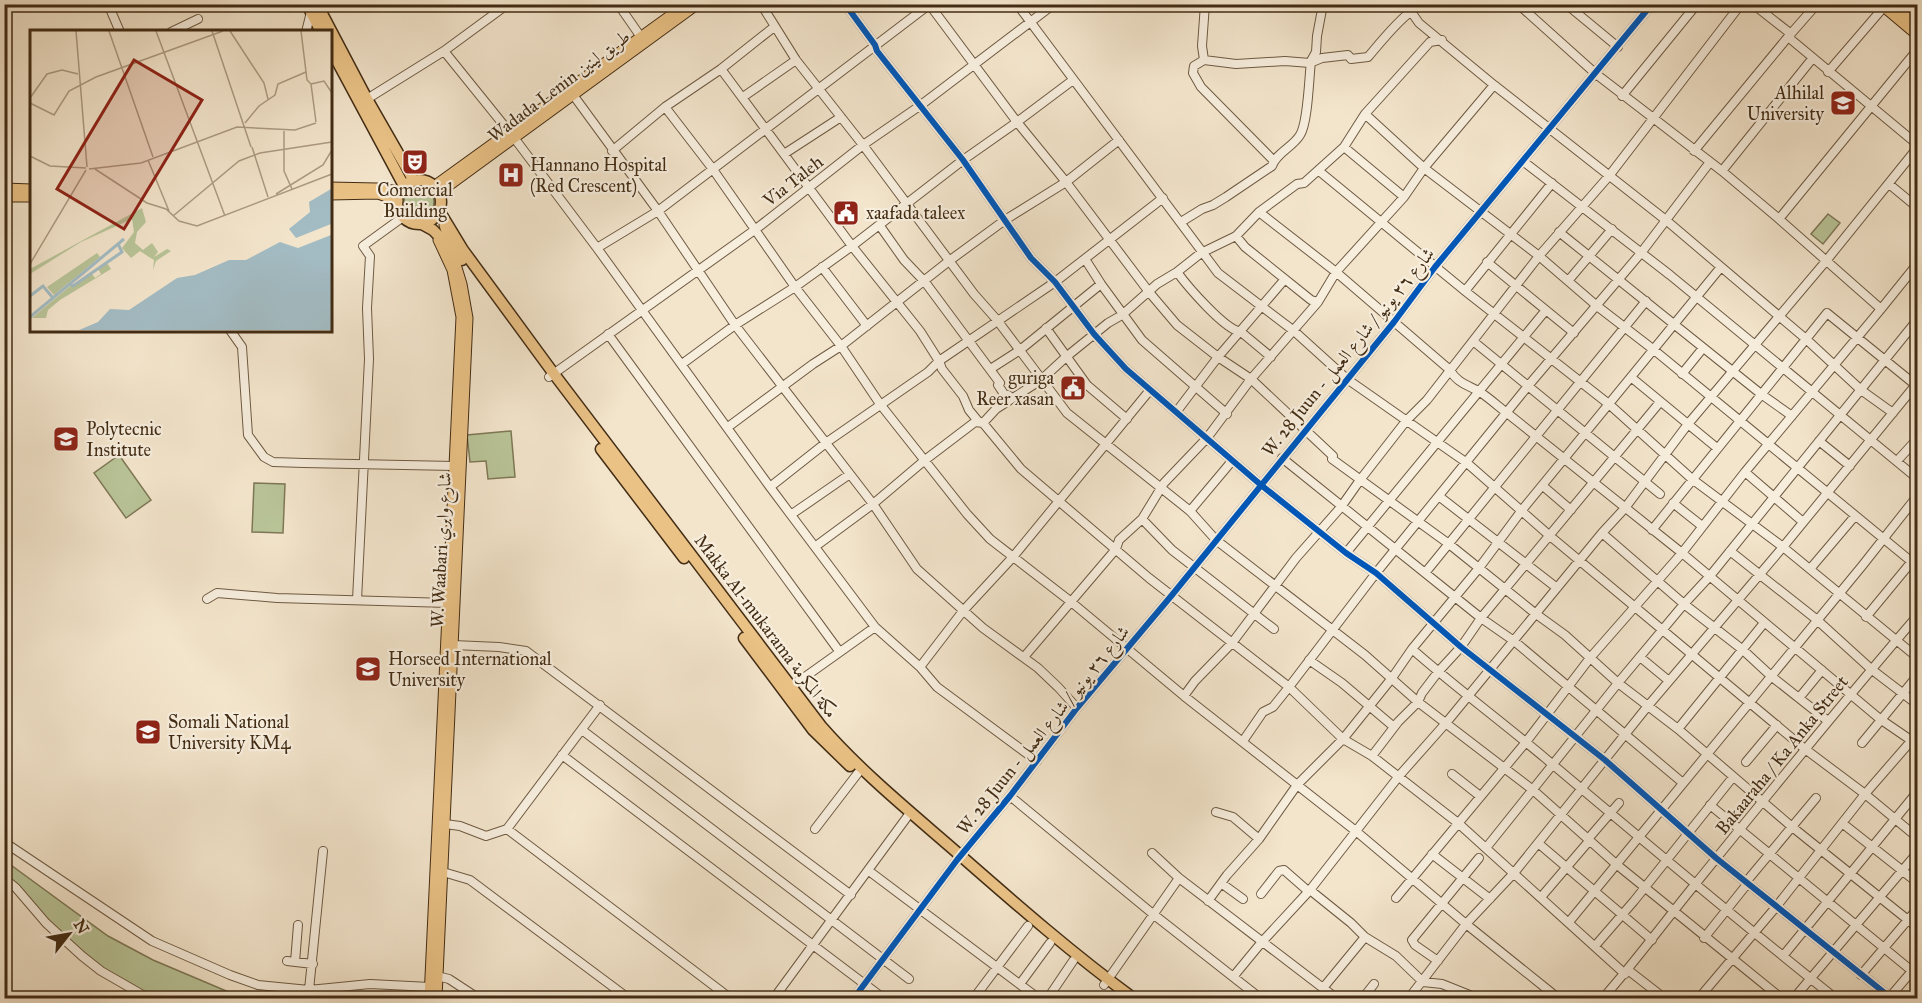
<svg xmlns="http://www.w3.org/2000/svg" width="1922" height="1003" font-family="'IM FELL Great Primer',Amiri,serif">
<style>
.green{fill:#b9c599;stroke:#7e7856;stroke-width:1.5}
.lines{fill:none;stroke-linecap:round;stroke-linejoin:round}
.minor-casing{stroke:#6e5a42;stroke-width:10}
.major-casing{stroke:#422c14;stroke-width:11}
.highway-casing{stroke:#422c14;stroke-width:13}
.minor{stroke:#f7eede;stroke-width:8}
.major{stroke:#eac286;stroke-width:9}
.highway{stroke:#eac286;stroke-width:10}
.cycleway-casing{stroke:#f7eede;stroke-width:10}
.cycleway{stroke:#0057b8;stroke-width:6}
.labels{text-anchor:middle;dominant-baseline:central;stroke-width:4.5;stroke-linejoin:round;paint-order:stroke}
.street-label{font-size:18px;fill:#422c14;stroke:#f7eede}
.poi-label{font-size:18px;fill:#422c14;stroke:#f7eede;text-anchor:start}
.inset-river{fill:none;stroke:#a3bcc4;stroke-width:3}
.inset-road{fill:none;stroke:#ac9b82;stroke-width:1.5}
.view{fill:#8f2418;fill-opacity:0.15;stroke:#8f2418;stroke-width:3}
.inset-edge{fill:none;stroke:#422c14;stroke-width:3}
</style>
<rect width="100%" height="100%" fill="#f3e5cc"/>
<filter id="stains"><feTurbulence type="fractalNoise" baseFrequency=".00333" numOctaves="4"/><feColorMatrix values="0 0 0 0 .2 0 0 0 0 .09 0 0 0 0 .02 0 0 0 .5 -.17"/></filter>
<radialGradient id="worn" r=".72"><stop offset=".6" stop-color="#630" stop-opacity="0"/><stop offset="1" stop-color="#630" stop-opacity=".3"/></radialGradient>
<path class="green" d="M404 202a15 15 0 1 1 30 0a15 15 0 1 1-30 0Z
M1828,214L1840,223L1823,244L1811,234Z
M511,431L515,477L488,479L486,461L470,462L467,435Z
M119,455L151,500L126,518L94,473Z
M254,483L285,484L283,533L252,532Z
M4,860L108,936L153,960L231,993L253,998H140L73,950L17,891L5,884Z"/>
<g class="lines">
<defs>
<path id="minor" d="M108,4L120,32
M618,4L643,40
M761,4L796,60L863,145L974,294L997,320L1067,413L1190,511L1216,540L1365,655L1418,702L1533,790L1616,864L1781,998
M845,4L875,45L877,51L963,160L1031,258L1055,282L1094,334L1126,369L1261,485L1346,553L1376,573L1461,647L1605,760L1716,858L1891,998
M929,4L1017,122L1066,182L1149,292L1177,325L1218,357L1251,379L1333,456L1332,459L1449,544L1536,614L1565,635L1618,683L1678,729L1791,826L1918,928
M1017,4L1218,273L1294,331L1347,379L1467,463L1550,536L1805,749L1865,794L1918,838
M1205,4L1202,46L1204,60L1236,64L1285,61L1310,63L1322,58L1348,55L1351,59L1368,57C1379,44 1399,19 1412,11
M1410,4L1412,13L1419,23L1494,85L1667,221L1806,339L1861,390L1893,413
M1518,4L1596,74L1722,171L1779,219L1918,49
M1566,4L1618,47
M1753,4L1791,34
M171,32L198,19
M306,32L311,12
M1788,37L1918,145
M444,51L515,139L597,248L770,487L875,627L920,667L937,687L1037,761
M1204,60L1194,66L1193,73L1201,87L1274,161
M721,69L852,246L920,331L939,361L942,369L963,396L969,410L978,421L983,423L1021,469L1149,578L1289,687L1343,739L1372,756L1458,823L1625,974
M1828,72L1883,8
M571,92L658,211L735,325L873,504L917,569L983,628L1038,668L1058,687L1077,708
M1622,96L1697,4
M743,97L796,60
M367,99L444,51L508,4
M665,107L712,168L795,287L841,346L880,404L967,514L990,539L1070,601L1184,696L1357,832L1466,924L1558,998
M1365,114L1424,168L1539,256L1597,306L1654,350L1918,567
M1344,147L1404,197
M612,151L665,107L721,69L774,27
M1694,151L1788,37L1817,4
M784,154L841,117
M1524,162L1670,275L1918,479
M1319,171L1465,291L1610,405L1692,479L1783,547L1918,658
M1722,171L1812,59
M1889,184L1918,208
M1259,212L1336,272L1450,370C1457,383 1468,385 1480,392C1489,398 1498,406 1507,413L1682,553L1880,719L1918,745
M1779,219L1881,309
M1181,222L1202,209L1213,205L1226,197L1272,166C1276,153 1293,147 1300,135C1308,123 1309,78 1311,61L1316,52L1317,36L1323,4
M880,226L904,260L925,282L1000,383L998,385L1006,397L1008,395L1012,398
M1559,232L1761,394L1792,416
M1236,236L1245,247L1311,300L1318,302
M597,248L658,211L930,4
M1085,259L1101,284L1142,340L1227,414
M1487,262L1574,333
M822,267L867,326
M1177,272C1188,287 1225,330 1241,332L1271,357
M1568,281L1612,229
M1465,291L1552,183
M1046,328L1087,385L1127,419
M230,330L242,347L248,435L264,457L273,462L304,463L454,466
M608,334L839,651
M1473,341L1660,494
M682,364L735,325L795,287L852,246L963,160L1017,122L1073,80
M992,372V368L1020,350L1101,284
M1682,374L1703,348
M549,377L756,229L863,145L921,105L1054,4
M1632,378L1717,448
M1177,411L1218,357L1285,279
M728,427L813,364L841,346L949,261L1005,220L1066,182L1119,140
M1819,441L1850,466
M1282,458L1481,618L1514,641L1683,783
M1897,461L1918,438
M1745,472L1803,522
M1543,486L1571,510
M770,487L827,442L928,372L939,361L1055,282L1163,198
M1440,497L1557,588
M1673,503L1702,526
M1190,511L1232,461
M792,514L850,474
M1142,519L1172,550L1274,629
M1652,530L1827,313L1918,387
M1602,533L1684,604L1743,650L1771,676L1828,721
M816,546L873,504L925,460L975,422L983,423L996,409L1041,380L1066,357L1108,323L1122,315L1157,284L1177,272L1201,253L1236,236L1259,212L1297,184L1304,183L1344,147L1365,114L1430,42L1442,40
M1730,551L1816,619L1871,669L1918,705
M1346,553L1546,310
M1810,569L1855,516
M1425,573L1646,301
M207,599L217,593L277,598L448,603
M357,600L369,359L367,308L370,256L363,246L403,217
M1866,617L1918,554
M453,645L499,647L526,651L851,895
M1412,649C1455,687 1501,721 1545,758C1641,839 1737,920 1835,998
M1024,657L1116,549L1119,540L1142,519L1164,483L1207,438L1251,379L1318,302L1336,272L1404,197L1424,168L1494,85
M1640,657L1669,681
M1309,660L1342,683L1394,727
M920,667L963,611L1013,557L1150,390
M788,689L875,627
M1184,696L1195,681L1232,643L1296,558L1341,507L1360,480L1406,421L1427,400L1539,256L1609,176L1741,4
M1799,698L1822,670
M1678,729L1764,623
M582,730L909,979
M1243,741L1263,712L1273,707L1289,687L1376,573L1528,386L1641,253L1710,162
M1862,743L1918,675
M562,755L883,998
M1372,756L1398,722L1418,702L1422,693L1438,672L1461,647L1481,618L1660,402
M1746,762L1777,725
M1452,774L1480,796
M1010,796L1153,914L1260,998
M1710,805L1912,971
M1216,812L1233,817L1259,839
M1842,823L1918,883
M445,824L460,826L486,836L507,829L600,705
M507,829L730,998
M815,829L858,773
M1588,839L1619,803
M4,842L152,941L230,975L258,985L309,990L370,984L430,987
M1538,843L1652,940
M1486,848L1618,683L1684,604L1710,576L1918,319
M1152,853L1179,878L1336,998
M1432,854L1490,899
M869,871L1038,998
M443,872L470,880L628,998
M4,878L16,888L46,923L82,956L101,971L148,998
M1746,882L1816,798
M1221,883L1243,899
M1310,890L1351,923L1365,937L1396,956L1423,982L1442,984L1477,998
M1261,894L1279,871L1284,870L1308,891
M1542,896L1589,841
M1396,898L1526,742L1590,658L1682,553L1745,472L1881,309L1918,263
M1208,901L1227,875L1259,839L1297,785L1343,739L1392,678L1412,649L1479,568L1522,510L1721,267
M1569,922L1862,566L1918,495
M1704,938L1748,883
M1595,946L1634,901L1733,777
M1783,956L1918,791
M287,961L313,964
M1438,961L1415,945L1412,940L1479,858
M295,962L298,925
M1628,970L1664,998
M1861,975L1918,908
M437,976L449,979L478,998
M1233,977L1261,943L1310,890L1399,776L1446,723L1602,533L1625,508L1688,424L1826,261L1918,147
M1020,984L1050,943
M1104,985L1179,878
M1323,988L1365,937
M309,990L323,851
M778,993L786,998
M774,998L910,813
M854,998L957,860L1010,796L1077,708L1172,595L1394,322L1435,267L1652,4
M974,998L1028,926
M1048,998L1073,961
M1363,998L1374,984
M1409,998L1466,924L1514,873L1647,707L1783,547L1918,382
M1603,998C1636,961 1665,921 1697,882C1770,792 1842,703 1918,615
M1699,998L1776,907L1865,794L1918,733
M1794,998L1918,852
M1889,998L1918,964"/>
<path id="major" d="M1880,4L1918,36
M1892,4L1918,26
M434,186L686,4
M330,187L377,188L400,191
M4,188L32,189
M439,193L698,4
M330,195L378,194L398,201
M4,197H32
M429,998L461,317L452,270L438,240
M437,998L468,318L462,284L444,225"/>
<path id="highway" d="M307,4L321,32
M317,4L367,99L414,181
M330,48L404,186
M397 202a22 22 0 1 1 44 0a22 22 0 1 1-44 0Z
M440,212L463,250L554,374L821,726C863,774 913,814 961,856C1017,905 1073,954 1133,998
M422,224L433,230L462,260
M601,449L684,558
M744,638L813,730L850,766"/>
</defs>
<use href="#minor" class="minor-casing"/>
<use href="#major" class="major-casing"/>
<use href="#highway" class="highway-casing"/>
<use href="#minor" class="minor"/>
<use href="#major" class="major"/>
<use href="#highway" class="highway"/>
<defs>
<path id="cycleway" d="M845,4L875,45L877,51L963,160L1031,258L1055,282L1094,334L1126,369L1261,485L1346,553L1376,573L1461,647L1605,760L1716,858L1891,998
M854,998L957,860L1010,796L1077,708L1172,595L1394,322L1435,267L1652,4"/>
</defs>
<use href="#cycleway" class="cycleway-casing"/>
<use href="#cycleway" class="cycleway"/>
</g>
<defs>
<symbol id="university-square" viewBox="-11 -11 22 22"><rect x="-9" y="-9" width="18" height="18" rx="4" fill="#8f2418" stroke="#f7eede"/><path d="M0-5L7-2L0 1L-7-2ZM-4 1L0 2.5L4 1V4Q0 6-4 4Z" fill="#fff"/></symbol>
<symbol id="theatre-square" viewBox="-11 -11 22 22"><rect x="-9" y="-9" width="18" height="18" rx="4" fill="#8f2418" stroke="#f7eede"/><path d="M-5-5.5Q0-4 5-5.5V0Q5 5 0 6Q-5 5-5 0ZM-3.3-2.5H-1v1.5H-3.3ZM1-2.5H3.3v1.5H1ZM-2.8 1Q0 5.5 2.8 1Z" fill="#fff"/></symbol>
<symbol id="hospital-square" viewBox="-11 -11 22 22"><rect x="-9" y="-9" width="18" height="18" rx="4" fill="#8f2418" stroke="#f7eede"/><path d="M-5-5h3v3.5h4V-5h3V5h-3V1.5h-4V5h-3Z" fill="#fff"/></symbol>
<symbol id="civic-square" viewBox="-11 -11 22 22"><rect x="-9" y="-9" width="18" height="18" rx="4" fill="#8f2418" stroke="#f7eede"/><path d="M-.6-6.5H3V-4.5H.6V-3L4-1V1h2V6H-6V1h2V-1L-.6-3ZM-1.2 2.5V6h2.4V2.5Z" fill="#fff"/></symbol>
<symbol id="school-square" viewBox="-11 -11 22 22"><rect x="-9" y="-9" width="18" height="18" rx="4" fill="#8f2418" stroke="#f7eede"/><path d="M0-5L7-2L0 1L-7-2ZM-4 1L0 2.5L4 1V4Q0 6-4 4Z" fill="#fff"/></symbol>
</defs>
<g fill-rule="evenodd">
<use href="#university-square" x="1828" y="88" width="30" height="30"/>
<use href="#theatre-square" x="400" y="147" width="30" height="30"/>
<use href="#hospital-square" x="496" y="160" width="30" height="30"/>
<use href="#civic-square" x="831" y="198" width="30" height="30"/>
<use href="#civic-square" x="1058" y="373" width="30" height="30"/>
<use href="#school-square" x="51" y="424" width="30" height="30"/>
<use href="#university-square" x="353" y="654" width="30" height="30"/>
<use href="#university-square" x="133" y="717" width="30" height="30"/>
</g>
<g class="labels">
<g class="street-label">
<text transform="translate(559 86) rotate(-37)">Wadada Lenin طريق لينين</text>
<text transform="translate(793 181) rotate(-38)">Via Taleh</text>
<text transform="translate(1348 352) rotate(-51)">W. 28 Juun - شارع ٢٦ يونيو / شارع العمل</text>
<text transform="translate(441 550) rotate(-87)">W. Waabari شارع وابري</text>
<text transform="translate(766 626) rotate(53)">Makka Al-mukarama مكة المكرمة</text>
<text transform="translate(1043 730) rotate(-51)">W. 28 Juun - شارع ٢٦ يونيو / شارع العمل</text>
<text transform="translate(1782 755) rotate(-51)">Bakaaraha / Ka Anka Street</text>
</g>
<g class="poi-label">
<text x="1824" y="93" text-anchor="end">Alhilal<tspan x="1824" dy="21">University</tspan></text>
<text x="530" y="165">Hannano Hospital<tspan x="530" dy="21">(Red Crescent)</tspan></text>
<text x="415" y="190" text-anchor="middle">Comercial<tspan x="415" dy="21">Building</tspan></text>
<text x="866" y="213">xaafada taleex</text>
<text x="1054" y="378" text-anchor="end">guriga<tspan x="1054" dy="21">Reer xasan</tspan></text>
<text x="86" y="429">Polytecnic<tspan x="86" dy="21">Institute</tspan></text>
<text x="388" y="659">Horseed International<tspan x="388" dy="21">University</tspan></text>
<text x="168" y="722">Somali National<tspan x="168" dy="21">University KM4</tspan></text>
</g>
</g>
<g transform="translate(30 30)">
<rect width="302" height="302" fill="#f3e5cc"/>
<path d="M112,178L116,192L107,202L105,213L113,220L122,213L128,222L124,227L137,219L141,221L126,231L123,240L124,230L119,227L110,221L101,228L92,218L104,202L102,189L51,212L0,244V239ZM67,223L70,227L24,265L17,257ZM77,233L81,239L30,270L18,280L16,288H2L39,257L62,244L65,248L71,244L68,239Z" fill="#b9c599"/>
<path d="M301,159V194L266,208L259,199L280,182L279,172ZM301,205V300H49L68,292L80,279L99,280L147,248L165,245L199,230H216L250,212L268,218Z" fill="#a3bcc4"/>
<path class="inset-river" d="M40,254L43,256L92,222L88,214M0,266L13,256L23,268M0,287L94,209"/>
<path class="inset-road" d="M46,1L57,137M79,1L123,127M126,1L195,186M182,1L221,117M200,1L234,53L238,69M271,1L277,50L281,54M281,54L286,92M281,54L294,51L302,63M0,68L17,44L32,40L48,44M0,73L24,85L39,61L66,47L193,1M215,93L229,76L245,65L248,54L276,42M254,101V141L262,159M222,117L238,167M0,126L20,136L56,138M118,130L139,181M59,139L111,133L207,97L265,100L286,93M65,139L117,173L136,179L149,191L167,196L302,144M246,164L293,135L302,120M143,186L209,131L230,123L302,112M0,234L56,140"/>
<path class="view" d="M104,30L172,70L94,199L27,159Z"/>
<rect width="302" height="302" class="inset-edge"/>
</g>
<rect width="1922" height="1003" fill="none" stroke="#f3e5cc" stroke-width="24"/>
<rect x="6" y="6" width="1910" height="991" fill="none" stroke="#422c14" stroke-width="3"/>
<rect x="12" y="12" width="1898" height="979" fill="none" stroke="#422c14" stroke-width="1.5"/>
<g transform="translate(69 934) rotate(59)" stroke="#f7eede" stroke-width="4.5" paint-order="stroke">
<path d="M0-4.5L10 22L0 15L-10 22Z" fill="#422c14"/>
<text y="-9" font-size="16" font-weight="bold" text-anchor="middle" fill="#422c14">N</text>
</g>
<rect width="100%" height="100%" filter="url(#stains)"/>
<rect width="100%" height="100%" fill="url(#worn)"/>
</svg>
